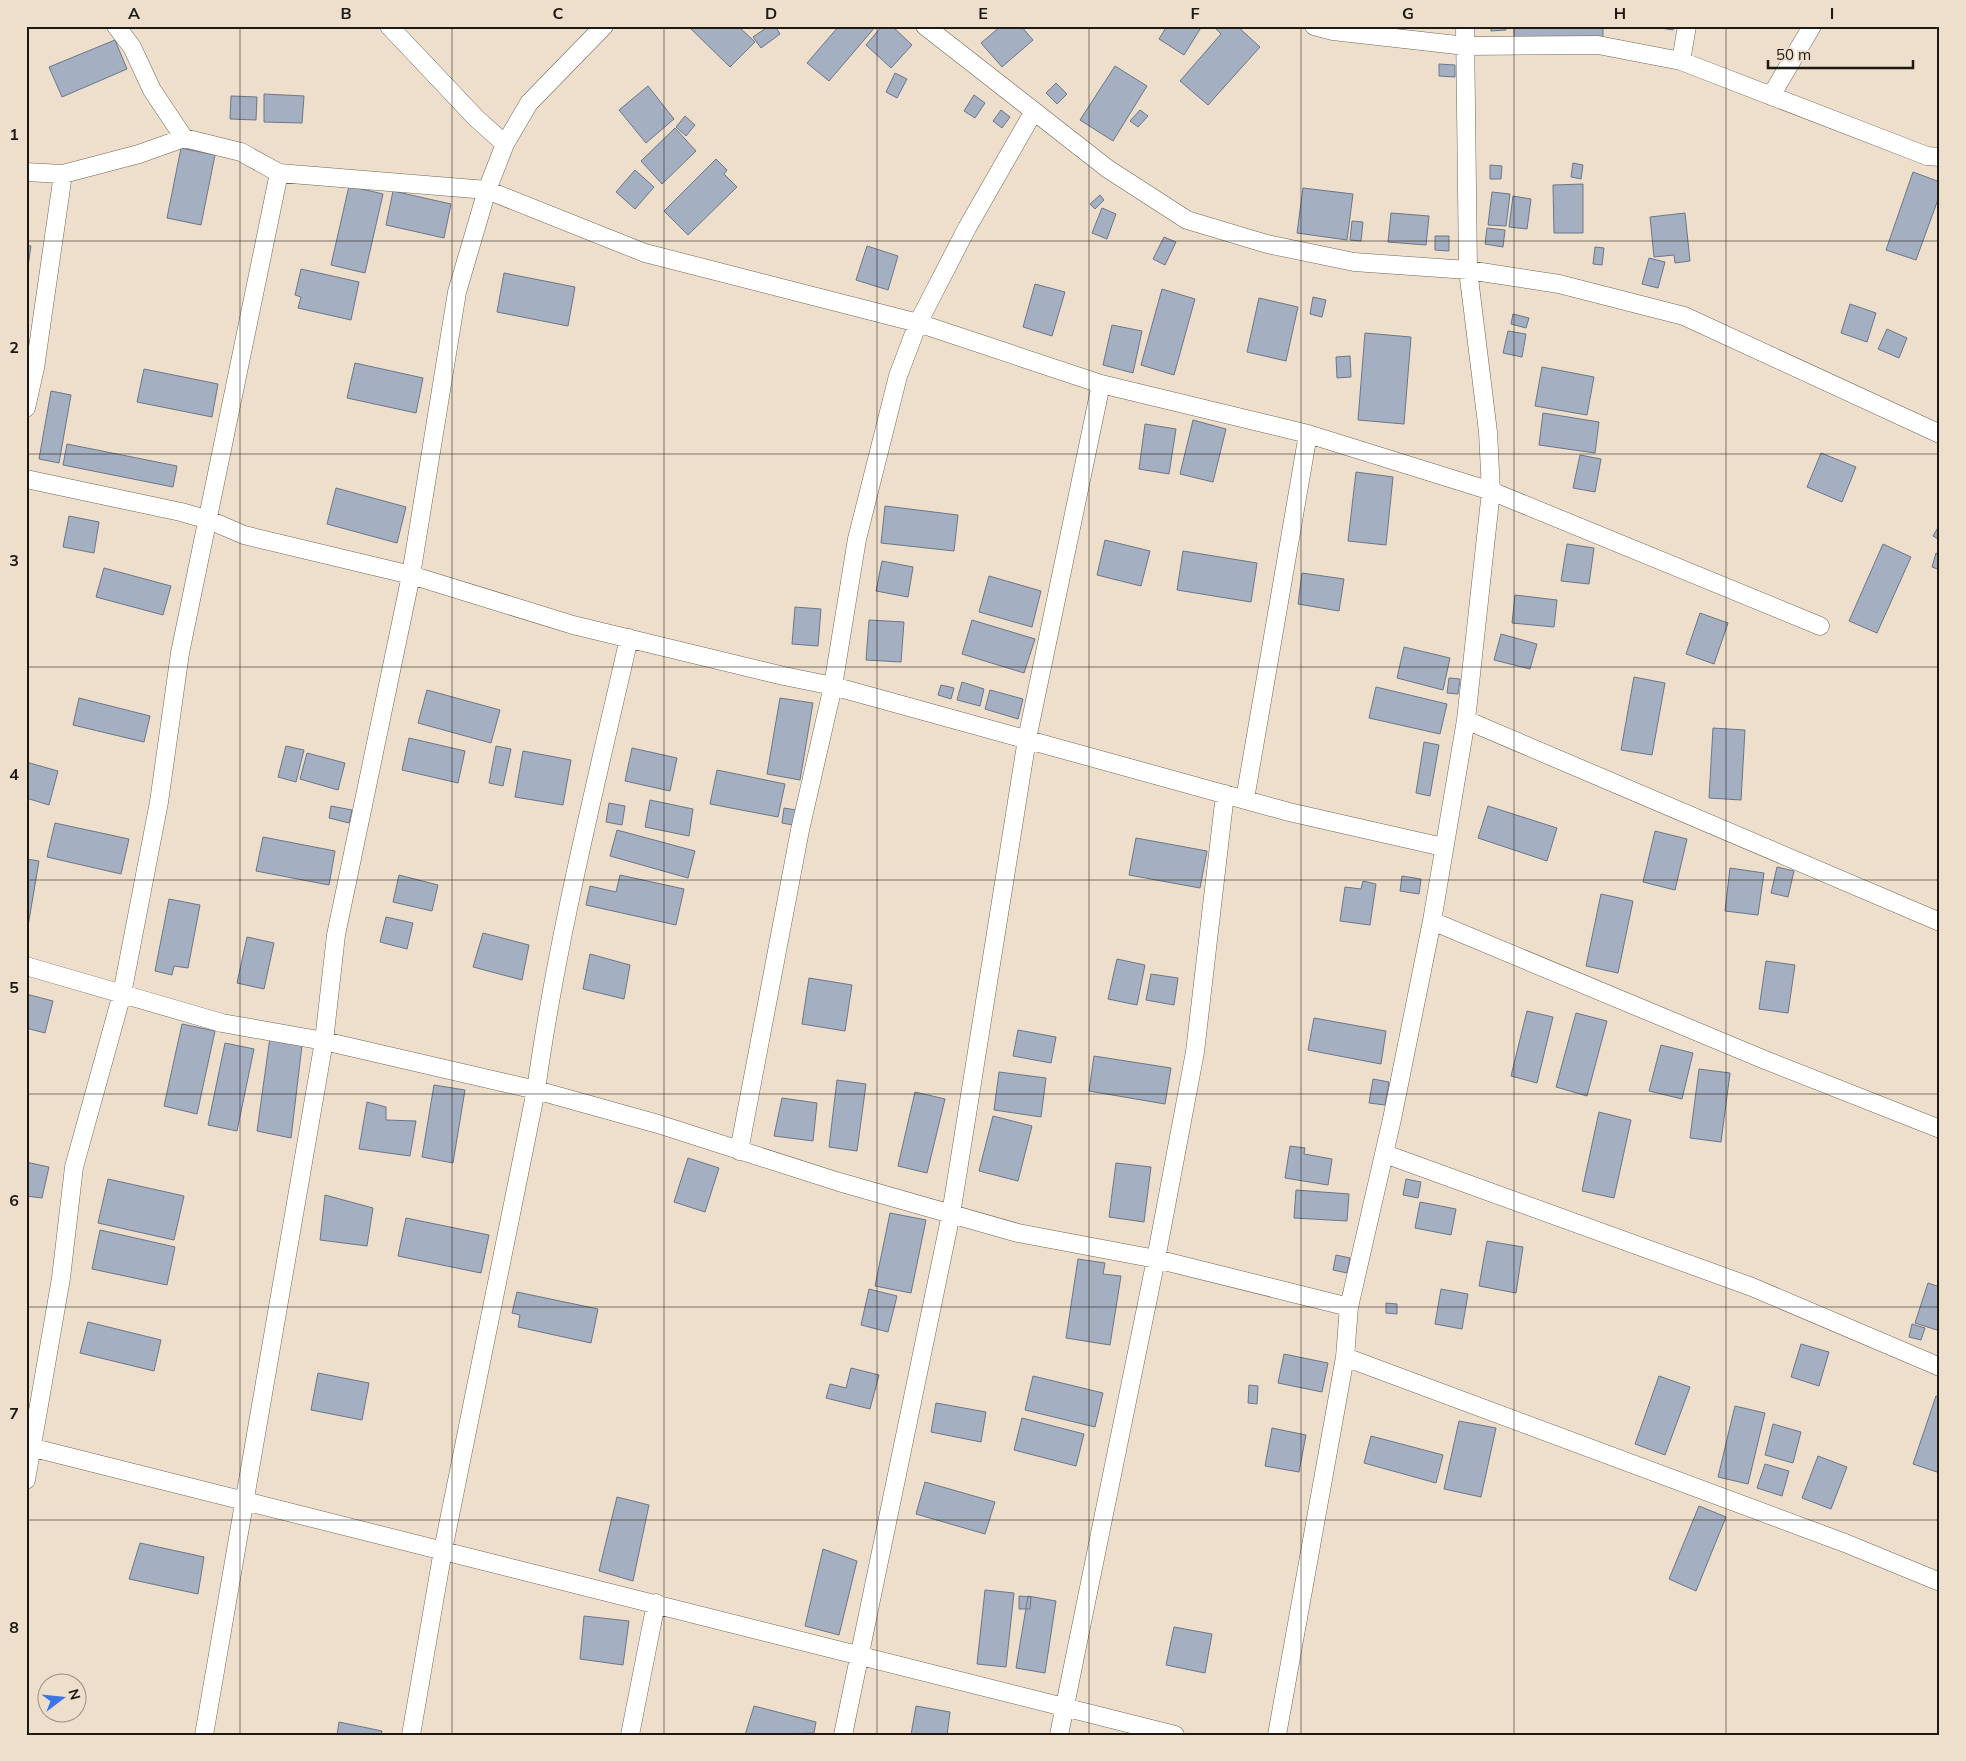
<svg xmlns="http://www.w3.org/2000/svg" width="1966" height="1761" font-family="Mulish,sans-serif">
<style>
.building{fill:#a4afc1;stroke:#6c7688}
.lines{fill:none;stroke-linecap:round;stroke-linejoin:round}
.street-casing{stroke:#726555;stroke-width:19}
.street{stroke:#fff;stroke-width:18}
.grid{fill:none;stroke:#1d1811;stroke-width:1;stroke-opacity:0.55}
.neatline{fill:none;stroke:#1d1811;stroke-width:2}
.grid-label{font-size:16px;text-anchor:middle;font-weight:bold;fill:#1d1811}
</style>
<rect width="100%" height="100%" fill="#eddfcc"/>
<path class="building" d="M688,26H738L755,42L730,67Z
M769,26H775L780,34L761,48L753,37Z
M839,26H876L829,81L807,63Z
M882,26H892L912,45L891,68L866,45Z
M1001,26H1021L1033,40L1002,67L981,43Z
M1167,26H1202L1184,55L1159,39Z
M1213,26H1237L1260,47L1208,105L1180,81L1221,34Z
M1491,26H1506V30L1491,31Z
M1514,26H1603V38L1514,40Z
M1648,26H1674L1673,30Z
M115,40L127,69L62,97L49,67Z
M1439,64L1455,65V77L1439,76Z
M1115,66L1147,86L1113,141L1080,120Z
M895,73L907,79L897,98L886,92Z
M1056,83L1067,94L1057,104L1046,93Z
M648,86L674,119L646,143L619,110Z
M264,94L304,96L302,123L264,122Z
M974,95L985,103L975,118L964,111Z
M231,96L257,97L256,120L230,119Z
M1001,110L1010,117L1002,128L993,121Z
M1140,110L1148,116L1138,127L1130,121Z
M685,116L695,125L686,136L676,127Z
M675,128L696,151L662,184L641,161Z
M181,148L215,155L201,225L167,218Z
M716,159L727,170L724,174L737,187L688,235L664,211Z
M1573,163L1583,165L1581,179L1571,177Z
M1490,165L1502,166L1501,179H1490Z
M635,170L654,187L635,209L616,192Z
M1913,172L1940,182V194L1916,260L1886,250Z
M1583,184V233H1554L1553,185Z
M349,186L383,194L365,273L331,265Z
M1303,188L1353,194L1347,240L1297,233Z
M393,191L451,204L444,238L386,225Z
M1492,192L1510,194L1506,226L1488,225Z
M1100,195L1104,200L1095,209L1090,204Z
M1513,196L1531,199L1527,229L1509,227Z
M1102,208L1116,214L1107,239L1092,233Z
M1391,213L1429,216L1426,245L1388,242Z
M1685,213L1690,261L1675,263L1674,255L1654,257L1650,217Z
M1352,221L1363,222L1361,241L1350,240Z
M1487,228L1505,230L1503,247L1485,244Z
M1435,236H1449V251L1435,250Z
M1164,237L1176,242L1165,265L1153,259Z
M26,245L31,246L26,280Z
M867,246L898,256L888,290L856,280Z
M1595,247L1604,248L1602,265L1593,264Z
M1649,258L1665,262L1658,288L1642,284Z
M301,269L359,282L351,320L298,308L301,297L295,295Z
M504,273L575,287L568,326L497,312Z
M1035,284L1065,292L1052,336L1023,327Z
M1162,289L1195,299L1174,375L1141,365Z
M1313,297L1326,300L1322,317L1310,314Z
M1259,298L1298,307L1286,361L1247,352Z
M1850,304L1876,313L1867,342L1841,333Z
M1513,314L1529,318L1526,328L1511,324Z
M1112,325L1142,331L1133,373L1103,365Z
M1887,329L1907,338L1899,358L1878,349Z
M1508,331L1526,334L1522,357L1503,353Z
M1365,333L1411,337L1404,424L1358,420Z
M1350,356L1351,377L1337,378L1336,357Z
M355,363L423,378L416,413L347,398Z
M1542,367L1594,377L1587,415L1535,406Z
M144,369L218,384L212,417L137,402Z
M51,391L71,395L59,463L39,459Z
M1543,413L1599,422L1595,453L1539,445Z
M1193,420L1226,429L1213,482L1180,474Z
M1145,424L1176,429L1169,474L1139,469Z
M67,444L177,466L173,487L63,465Z
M1821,453L1856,467L1842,502L1807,487Z
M1580,455L1601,459L1595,492L1573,488Z
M1356,472L1393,477L1386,545L1348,541Z
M336,488L406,507L397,543L327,524Z
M885,506L958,515L954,551L881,543Z
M69,516L99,522L94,553L63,547Z
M1940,524V540L1933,536Z
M1105,540L1150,551L1141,586L1097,575Z
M1567,544L1594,548L1589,584L1561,581Z
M1883,544L1911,557L1877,633L1849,621Z
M1183,551L1257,563L1251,602L1177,590Z
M1936,553L1940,555V570L1932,567Z
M882,561L913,567L908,597L876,591Z
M104,568L171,586L163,615L96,597Z
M1302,573L1344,579L1339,611L1298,604Z
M989,576L1041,591L1032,627L979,612Z
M1515,595L1557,600L1554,627L1512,623Z
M795,607L821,609L818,646L792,644Z
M1700,613L1728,623L1714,664L1686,654Z
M869,620L904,622L901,662L866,660Z
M972,620L1035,639L1024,673L962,654Z
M1501,634L1537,644L1530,669L1494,660Z
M1404,647L1450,658L1443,690L1397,678Z
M1634,677L1665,683L1652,755L1621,750Z
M1449,678L1460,679L1458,694L1447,693Z
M962,682L984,689L980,706L957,700Z
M941,685L954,688L951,699L938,695Z
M1376,687L1447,704L1440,734L1369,718Z
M427,690L500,710L491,743L418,723Z
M990,690L1023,699L1018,719L985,709Z
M79,698L150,716L144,742L73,725Z
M780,698L813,703L800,780L767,774Z
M1713,728L1745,730L1741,800L1709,798Z
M409,738L465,751L458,783L402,770Z
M1424,742L1439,745L1430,796L1416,793Z
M286,746L304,750L296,782L278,777Z
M496,746L511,749L503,786L489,783Z
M632,748L677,758L670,791L625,781Z
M523,751L571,760L563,805L515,797Z
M307,753L345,763L338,790L300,779Z
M26,762L58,771L49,805L26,798Z
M717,770L785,784L778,817L710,804Z
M650,800L693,809L689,836L645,827Z
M609,803L625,806L622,825L606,822Z
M331,806L352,810L349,823L329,818Z
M1488,806L1557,828L1547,861L1478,838Z
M784,808L796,810L793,825L782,823Z
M55,823L129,839L121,874L47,857Z
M617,830L695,851L688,878L610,856Z
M1655,831L1687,839L1675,890L1643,882Z
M263,837L335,851L329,885L256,871Z
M1136,838L1207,851L1200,888L1129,875Z
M26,859L39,861L27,932H26Z
M1777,867L1794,871L1788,897L1771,893Z
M1730,868L1764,873L1758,915L1725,911Z
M399,875L438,885L432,911L393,902Z
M620,875L684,889L676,925L586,905L590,886L616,892Z
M1402,876L1421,879L1419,894L1400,891Z
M1363,881L1376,884L1370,925L1340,921L1345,887L1361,889Z
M1601,894L1633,901L1618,973L1586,966Z
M169,899L200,905L188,968L174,966L172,975L155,971Z
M386,917L413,923L407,949L380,942Z
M483,933L529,945L522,980L473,967Z
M247,937L274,943L264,989L237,983Z
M590,954L630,965L624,999L583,989Z
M1117,959L1145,965L1137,1005L1108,999Z
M1766,961L1795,965L1788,1013L1759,1009Z
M1151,974L1178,978L1174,1005L1146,1000Z
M809,978L852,985L845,1031L802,1024Z
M26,994L53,1001L45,1033L26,1028Z
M1527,1011L1553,1017L1537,1083L1511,1076Z
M1576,1013L1607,1021L1587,1096L1556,1087Z
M1314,1018L1386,1031L1381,1064L1308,1050Z
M182,1024L215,1031L197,1114L164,1106Z
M1018,1030L1056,1037L1051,1063L1013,1056Z
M270,1037H303L291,1138L257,1131Z
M225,1043L254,1049L237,1131L208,1125Z
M1661,1045L1693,1053L1682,1099L1649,1091Z
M1094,1056L1171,1068L1165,1104L1089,1091Z
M1699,1069L1730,1073L1721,1142L1690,1138Z
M999,1072L1046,1078L1041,1117L994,1110Z
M1373,1079L1389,1082L1385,1105L1369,1103Z
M837,1080L866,1084L857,1151L829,1147Z
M434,1085L465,1090L453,1163L422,1157Z
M915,1092L945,1099L927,1173L898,1166Z
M782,1098L817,1103L813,1141L774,1136Z
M367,1102L386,1107V1120L416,1121L410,1156L359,1149Z
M1599,1112L1631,1120L1614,1198L1582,1191Z
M993,1116L1032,1126L1018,1181L979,1171Z
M1290,1146L1305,1148L1304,1154L1332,1159L1328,1185L1285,1178Z
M688,1158L719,1168L705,1212L674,1202Z
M26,1162L49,1167L42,1198L26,1196Z
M1116,1163L1151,1167L1144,1222L1109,1217Z
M108,1179L184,1196L174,1240L98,1223Z
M1406,1179L1421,1182L1418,1198L1403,1195Z
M1296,1190L1349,1194L1347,1221L1294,1218Z
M325,1195L373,1208L367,1246L320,1240Z
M1420,1202L1456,1209L1451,1235L1415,1228Z
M890,1213L926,1220L911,1293L875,1286Z
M406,1218L489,1235L481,1273L398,1256Z
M100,1230L175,1247L167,1285L92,1269Z
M1487,1241L1523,1247L1516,1293L1479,1286Z
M1336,1255L1350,1258L1347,1273L1333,1270Z
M1078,1259L1105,1263L1103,1274L1121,1276L1110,1345L1066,1338Z
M1928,1283L1940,1287V1331L1915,1323Z
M869,1289L897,1296L888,1332L861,1325Z
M1441,1289L1468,1294L1462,1329L1435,1324Z
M517,1292L598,1309L591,1343L518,1327L520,1315L512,1313Z
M1386,1303L1397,1304V1314L1386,1313Z
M88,1322L161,1340L154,1371L80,1353Z
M1912,1324L1925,1328L1921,1340L1909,1337Z
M1801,1344L1829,1352L1819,1386L1791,1377Z
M1284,1354L1328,1363L1322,1392L1278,1383Z
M851,1368L879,1375L870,1409L826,1398L830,1384L846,1388Z
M318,1373L369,1383L362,1420L311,1410Z
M1033,1376L1103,1393L1095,1427L1025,1410Z
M1659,1376L1690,1387L1665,1455L1635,1444Z
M1249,1385L1258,1386L1257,1404L1248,1403Z
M1936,1396L1940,1397V1473L1913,1464Z
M936,1403L986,1412L981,1442L931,1432Z
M1735,1406L1765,1413L1748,1484L1718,1477Z
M1022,1418L1084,1434L1076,1466L1014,1450Z
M1459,1421L1496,1428L1481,1497L1444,1489Z
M1773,1424L1801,1432L1793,1463L1765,1455Z
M1272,1428L1306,1435L1299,1472L1265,1466Z
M1371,1436L1443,1455L1436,1483L1364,1463Z
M1818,1456L1847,1467L1831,1509L1802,1498Z
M1765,1464L1789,1471L1782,1496L1757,1488Z
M925,1482L995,1502L985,1534L916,1514Z
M617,1497L649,1505L633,1581L599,1571Z
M1699,1506L1726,1517L1696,1591L1669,1579Z
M140,1543L204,1557L198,1594L129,1579Z
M823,1549L857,1561L839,1635L805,1626Z
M985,1590L1014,1593L1006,1667L977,1664Z
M1019,1596L1031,1597L1030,1609H1019Z
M1028,1596L1056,1601L1045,1673L1016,1668Z
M584,1616L629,1621L623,1665L580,1659Z
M1174,1627L1212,1634L1205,1673L1166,1665Z
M754,1706L816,1722L814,1733L745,1735Z
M916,1706L950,1712L947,1735H911Z
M339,1722L382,1731L381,1735H337Z"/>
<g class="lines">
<defs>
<path id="street" d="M116,26L132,47L152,90L184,138
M389,26L476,118L505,144
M925,26L1108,169L1187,220L1267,244L1354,262L1468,270L1559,284L1684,316L1940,434
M1314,26L1333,31L1466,46L1598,45L1681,61L1927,156L1940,157
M1681,61L1687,26
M1771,96L1812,26
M26,172L63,174L139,154L184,138L241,152L279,173L487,190L645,253L918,323L967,228L1034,111
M26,408L35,368L63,174
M26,479L181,512L209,520L244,535L411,575L573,625L784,676L833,686L1289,812L1443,847
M1466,720L1940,922
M1245,799L1308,434
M1432,921L1765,1060L1940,1129
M26,966L222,1023L324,1041L336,935L411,575L457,292L487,190L505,144L529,103L604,26
M739,1151L800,830L833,686L857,539L898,376L918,323L1101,384L1308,434L1491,491L1820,626
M1385,1154L1752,1287L1940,1367
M1345,1357L1845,1543L1940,1582
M26,1446L1175,1735
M26,1480L61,1278L74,1167L122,994L159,802L180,653L279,173
M204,1735L324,1041L536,1090L658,1124L839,1182L1018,1233L1156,1259L1349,1307
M411,1735L443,1550L536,1090C557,938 595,788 629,638
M630,1735L656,1603
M843,1735L951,1214L1027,739L1101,384
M1059,1735L1156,1259L1195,1052L1225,794
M1277,1735L1345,1357L1349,1307L1392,1119L1432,921L1466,720L1491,491L1488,432L1468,270L1465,26"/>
</defs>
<use href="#street" class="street-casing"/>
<use href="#street" class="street"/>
</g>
<path class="grid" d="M240,26V1735M452,26V1735M664,26V1735M877,26V1735M1089,26V1735M1301,26V1735M1514,26V1735M1726,26V1735M26,241H1940M26,454H1940M26,667H1940M26,880H1940M26,1094H1940M26,1307H1940M26,1520H1940"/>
<rect width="1966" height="1761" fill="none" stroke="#eddfcc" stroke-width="55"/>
<g transform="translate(62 1698) rotate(74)"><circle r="24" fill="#eddfcc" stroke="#9a8f81"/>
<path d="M0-4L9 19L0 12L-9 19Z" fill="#3976e5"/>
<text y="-8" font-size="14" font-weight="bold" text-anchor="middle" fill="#1d1811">N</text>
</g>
<path d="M1768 60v8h145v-8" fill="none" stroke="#1d1811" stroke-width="2.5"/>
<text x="1776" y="60" font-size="15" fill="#1d1811" stroke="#eddfcc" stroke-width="4" paint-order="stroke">50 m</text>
<rect x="28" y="28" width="1910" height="1706" class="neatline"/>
<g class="grid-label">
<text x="134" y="19">A</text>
<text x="346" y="19">B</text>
<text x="558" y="19">C</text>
<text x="771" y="19">D</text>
<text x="983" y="19">E</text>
<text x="1195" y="19">F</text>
<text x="1408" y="19">G</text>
<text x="1620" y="19">H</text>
<text x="1832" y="19">I</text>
<text x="14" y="140">1</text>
<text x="14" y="353">2</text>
<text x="14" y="566">3</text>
<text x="14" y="780">4</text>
<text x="14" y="993">5</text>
<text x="14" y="1206">6</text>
<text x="14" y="1419">7</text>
<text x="14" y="1633">8</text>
</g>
</svg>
